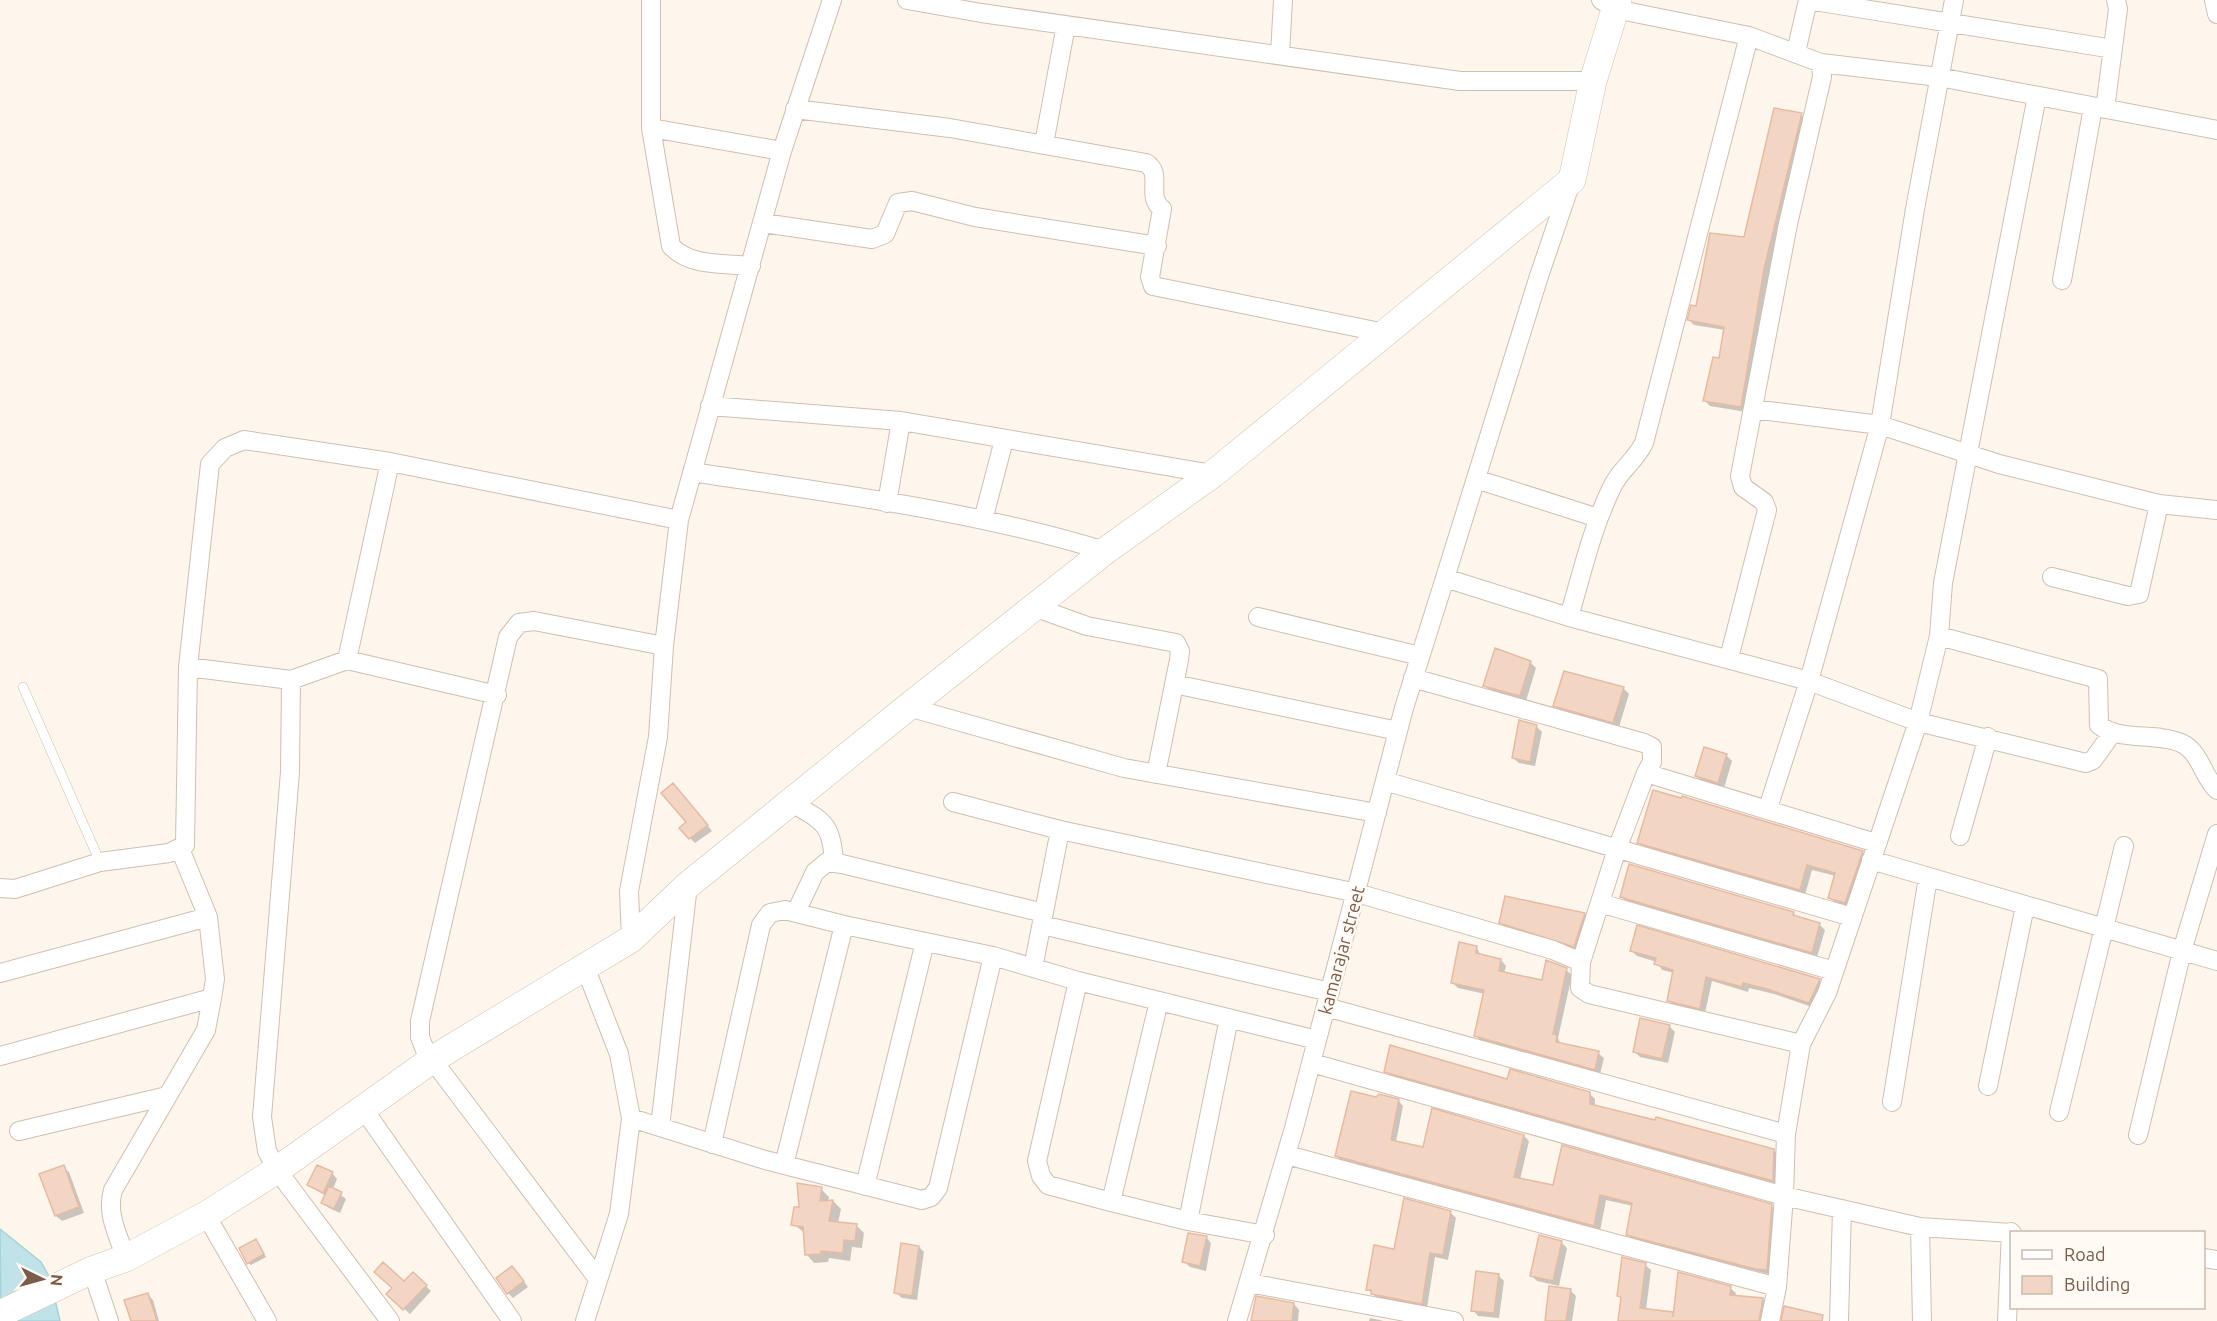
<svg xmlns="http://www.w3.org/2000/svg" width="2217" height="1321" font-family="Ubuntu,sans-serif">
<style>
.water{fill:#bfe3e8;stroke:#a5d3da;stroke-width:1.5}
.shadow{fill:#0003}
.building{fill:#f3d5c3;stroke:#e6bba3;stroke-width:1.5}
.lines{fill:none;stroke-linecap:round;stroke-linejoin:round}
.service-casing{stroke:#d1beb0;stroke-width:10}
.minor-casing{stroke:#d1beb0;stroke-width:20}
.secondary-casing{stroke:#d6c0b0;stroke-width:28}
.service{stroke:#fff;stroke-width:9}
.minor{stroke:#fff;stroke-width:18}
.secondary{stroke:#fff;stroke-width:27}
.labels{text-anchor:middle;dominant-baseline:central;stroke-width:5;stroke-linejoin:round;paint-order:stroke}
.street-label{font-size:18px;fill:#7a5c4d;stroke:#fffaf3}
</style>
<rect width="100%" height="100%" fill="#fdf6ec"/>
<path class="water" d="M0,1229L41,1262L50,1278L60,1321H1Z"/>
<path class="shadow" d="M1801,115L1807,120L1746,412L1710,406L1705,401L1720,360L1725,330L1694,325L1689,320L1745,239Z
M1530,662L1536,668L1526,701L1490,691L1485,686Z
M1623,688L1629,694L1619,727L1561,711L1555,705Z
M1536,726L1542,732L1535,766L1519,763L1513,758Z
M1726,755L1732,761L1724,788L1702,781L1696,776Z
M679,790L712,831L695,843L690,838Z
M1639,842L1862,852L1868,858L1851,908L1836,903L1830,898L1836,876L1812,870L1805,895L1645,848Z
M1621,897L1793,913L1798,918L1819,924L1825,930L1817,957L1627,902Z
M1584,914L1590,920L1580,951L1507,928L1501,922Z
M1477,948L1481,956L1501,960L1506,966L1504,974L1543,982L1566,970L1572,975L1558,1038L1561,1045L1598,1053L1604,1058L1600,1074L1481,1041L1476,1036L1485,994L1458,988L1452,982Z
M1632,951L1819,980L1825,985L1815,1008L1774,994L1749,988L1748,992L1712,981L1705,1013L1674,1006L1668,1000L1674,973L1662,970L1657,962L1637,956Z
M1669,1026L1675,1032L1668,1063L1640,1057L1635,1052Z
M1386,1071L1509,1081L1589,1093L1595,1099V1107L1773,1150L1780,1156L1778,1186L1392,1077Z
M1377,1098L1398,1100L1403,1106L1396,1142L1424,1149L1524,1136L1529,1141L1520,1180L1554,1187L1771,1206L1777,1211L1772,1275L1633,1240L1628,1234L1633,1206L1606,1200L1600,1231L1342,1161L1336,1156Z
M63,1167L69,1172L84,1213L62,1221L56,1216L41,1175Z
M332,1173L337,1179L333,1189L346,1199L340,1213L329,1208L323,1203L326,1196L309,1185Z
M821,1189L829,1197L828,1202L833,1201L841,1209L838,1223L856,1225L864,1233L862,1248L852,1247L850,1261L829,1258L828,1262L814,1263L807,1255L805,1233L793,1224L801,1208Z
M1450,1212L1456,1218L1448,1260L1435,1257L1427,1308L1378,1299L1368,1289L1395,1250Z
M1206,1237L1211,1243L1206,1271L1190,1267L1184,1262Z
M1561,1242L1567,1248L1559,1286L1537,1281L1532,1276Z
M258,1243L266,1257L251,1265L248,1263Z
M919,1247L924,1252L917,1300L902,1298L896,1293Z
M1645,1265L1651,1270L1646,1310L1675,1314L1730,1288L1736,1293L1735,1297L1763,1299L1768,1305L1765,1321H1619L1622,1299L1619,1296Z
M518,1273L528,1287L513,1298L508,1293Z
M413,1274L431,1291L410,1314L388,1294Z
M1498,1275L1504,1281L1499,1318L1478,1316L1473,1310Z
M1570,1290L1576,1296L1572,1321H1546Z
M147,1294L153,1300L159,1321H132Z
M1294,1304L1299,1310L1298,1321H1252Z
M1370,1318L1384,1321H1369Z"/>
<path class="building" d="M1774,108L1802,113L1764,269L1741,407L1703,401L1713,357L1719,358L1724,327L1687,320L1691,305L1696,306L1710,233L1744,237Z
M1495,648L1531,661L1520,696L1483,686Z
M1564,671L1624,687L1613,723L1553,706Z
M1519,720L1537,725L1530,762L1512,758Z
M1704,747L1727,754L1718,783L1695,776Z
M673,783L708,825L689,839L679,828L686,822L661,793Z
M1653,790L1681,798L1682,796L1688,798L1863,851L1845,903L1828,898L1835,873L1807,865L1800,890L1637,843Z
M1629,864L1794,912L1793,915L1820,923L1812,953L1620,897Z
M1505,896L1585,913L1574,947L1499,923Z
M1637,925L1820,979L1809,1003L1767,989L1743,983L1742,987L1706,977L1700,1009L1667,1001L1673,970L1654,964L1656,958L1630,951Z
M1459,942L1477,946L1476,953L1501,959L1499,971L1542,980L1546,960L1567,968L1553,1034L1557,1035L1556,1042L1599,1051L1595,1070L1474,1036L1484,990L1451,983Z
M1640,1018L1670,1025L1662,1059L1633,1052Z
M1390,1045L1507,1079L1510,1069L1590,1092V1104L1655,1120L1656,1117L1774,1149L1773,1181L1384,1072Z
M1351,1091L1376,1097L1379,1094L1399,1099L1391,1140L1423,1147L1432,1108L1524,1135L1514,1177L1553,1185L1562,1145L1772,1204L1767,1270L1755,1269L1626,1235L1632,1203L1600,1195L1594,1226L1335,1156Z
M64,1165L79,1207L55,1216L39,1174Z
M317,1165L333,1172L323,1193L307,1185Z
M797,1183L822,1187L820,1201L833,1200L829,1221L857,1224L855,1241L844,1240L843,1253L821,1251V1254L805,1255L803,1227L791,1225L794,1207H799Z
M329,1186L342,1192L334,1209L321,1203Z
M1404,1198L1451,1211L1443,1255L1430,1253L1422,1304L1371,1294V1290H1366L1374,1245L1394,1249Z
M1188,1233L1207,1236L1200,1266L1182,1262Z
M1539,1235L1562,1241L1553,1281L1530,1276Z
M256,1239L264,1254L247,1264L239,1248Z
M901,1243L919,1246L912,1296L894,1293Z
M1622,1257L1646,1263L1640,1308L1673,1312V1317L1678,1272L1731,1286L1730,1295L1763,1298L1759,1321H1618L1621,1297L1617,1296Z
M383,1262L404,1281L413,1272L427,1285L403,1310L386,1294L392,1288L374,1272Z
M512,1266L524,1281L507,1294L496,1278Z
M1476,1271L1499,1274L1494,1313L1471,1311Z
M1549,1286L1571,1289L1566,1321H1545Z
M148,1293L157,1321H131L124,1300Z
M1256,1296L1294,1303L1292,1321H1251Z
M1784,1306L1823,1315L1822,1321H1781Z"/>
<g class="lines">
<defs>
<path id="service" d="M23,687L100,862"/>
<path id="minor" d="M651,0V128L671,246C690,267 724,263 751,266
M907,0L981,13L1460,81H1593
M1601,0L1615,9L1749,36L1821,63L1822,77L1788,224L1740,476L1743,487L1764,502L1767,510L1729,658
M1808,0L2113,49
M2214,0L2217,14
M1796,52L1808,0
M1280,55L1283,0
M1821,63L1939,77L2217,130
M2037,96L1943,583L1939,636L2098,679L2099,725C2120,742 2156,732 2181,743C2200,751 2203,777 2217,790
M795,109L950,128L1146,163C1164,174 1145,196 1162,209L1150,277L1153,286L1385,333
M2105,109L2118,9L2116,0
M651,128L782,151
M1044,144L1066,25
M1571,182L1539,276L1445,578L1569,617L1809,681L1918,722L1827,993L1801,1044L1786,1134L1784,1196L1920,1227L2012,1233
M763,223L872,239L885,234L898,203L912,201L975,217L1157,246
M2062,280L2093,107
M710,406L901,421L1213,474
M1753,409L1880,425L1999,464L2159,504L2217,510
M692,472C830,493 971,510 1105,551
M1476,479L1598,518
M887,503L901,421
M983,520L1004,440
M2052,577L2128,596L2139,594L2159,504
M1034,607L1087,626L1176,643L1180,651L1179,660L1156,774
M1258,617L1420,656
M1569,617C1582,573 1592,528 1612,487C1620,470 1635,461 1644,443L1749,36
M1939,636L1918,722L2086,763L2093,760L2113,732
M347,660L390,462
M188,667L291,680L290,772L262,1117L267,1151L277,1170L390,1321
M1413,678L1644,743L1652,747V762L1646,773L1876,843
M291,680L347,660L497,695
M1174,684L1398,731
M908,707L1124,768L1377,813
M1385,781L1852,917
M790,802C823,821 832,823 834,863
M953,802L1060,830
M1768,808L1809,681L1880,425L1915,209L1954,0
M1960,836L1988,737
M1871,860L2217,961
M0,888L15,889L100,862L169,853L185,845L188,667L210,464L225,448L244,440L390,462L679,520L782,151L832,0
M1600,903L1834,971
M796,912L815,872L827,862L842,864L1044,913
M1042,925L1330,992
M631,939L629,891L658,737L664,646L679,520
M1581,962L1617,849L1646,773
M585,967L619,1054L631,1118L765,1160L922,1200L931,1197L938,1188L993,956L1078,981L1317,1040
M1033,968L1060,830L1357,893L1553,950L1581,962L1580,988L1589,994L1801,1044
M0,973L208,917
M1078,981L1037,1161L1041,1176L1048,1185L1111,1202L1159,1001
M1326,1007L1786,1134
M1229,1018L1188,1221L1265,1235
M0,1056L212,998
M1988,1086L2025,906
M1892,1102L1928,877
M362,1107L512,1321
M2059,1112L2124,846
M660,1127L688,885
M19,1131L167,1096
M2138,1135L2182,951L2217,834
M712,1144L761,925L770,913L785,910L844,925
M1287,1155L1777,1287L1784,1196L1312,1063
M784,1165L844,925L993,956
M865,1186L925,942
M1111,1202L1188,1221
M206,1215L267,1321
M1920,1227L1922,1321
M126,1258C118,1235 106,1214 113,1190L206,1030L212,998L215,979L208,917L180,849
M2204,1258L2217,1260
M92,1270L109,1321
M598,1279L425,1050L420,1037V1021L508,637L519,623L534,621L664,646
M1249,1283L1454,1321
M585,1321L619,1214L631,1118
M1237,1321L1294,1128L1404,708L1445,578
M1770,1321L1777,1287
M1839,1321L1842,1209
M2007,1321L2011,1232"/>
<path id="secondary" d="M0,1314L92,1270L126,1258L206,1215L277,1170L433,1059L631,939L688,885L908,707L1105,551L1213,474L1572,180L1593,81L1618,0"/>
</defs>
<use href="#service" class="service-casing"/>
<use href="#minor" class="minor-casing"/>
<use href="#secondary" class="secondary-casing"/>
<use href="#service" class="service"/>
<use href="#minor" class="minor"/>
<use href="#secondary" class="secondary"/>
</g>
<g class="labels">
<g class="street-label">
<text transform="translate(1341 950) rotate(-75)">kamarajar street</text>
</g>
</g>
<rect x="2010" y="1231" width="195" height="78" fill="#fffaf3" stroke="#cabbb1" stroke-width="1.5"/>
<rect x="2022" y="1250" width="30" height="9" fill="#ffffff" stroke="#cabbb1" stroke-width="1.5"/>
<text x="2064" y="1261" font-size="18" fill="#7a5c4d">Road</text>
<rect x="2022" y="1276" width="30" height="18" fill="#f3d5c3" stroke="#cabbb1" stroke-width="1.5"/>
<text x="2064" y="1291" font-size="18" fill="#7a5c4d">Building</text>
<g transform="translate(42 1279) rotate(95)" stroke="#fffaf3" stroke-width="4.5" paint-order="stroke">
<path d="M0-4.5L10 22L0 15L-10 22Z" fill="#7a5c4d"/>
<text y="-9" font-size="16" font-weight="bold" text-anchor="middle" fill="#7a5c4d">N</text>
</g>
</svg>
